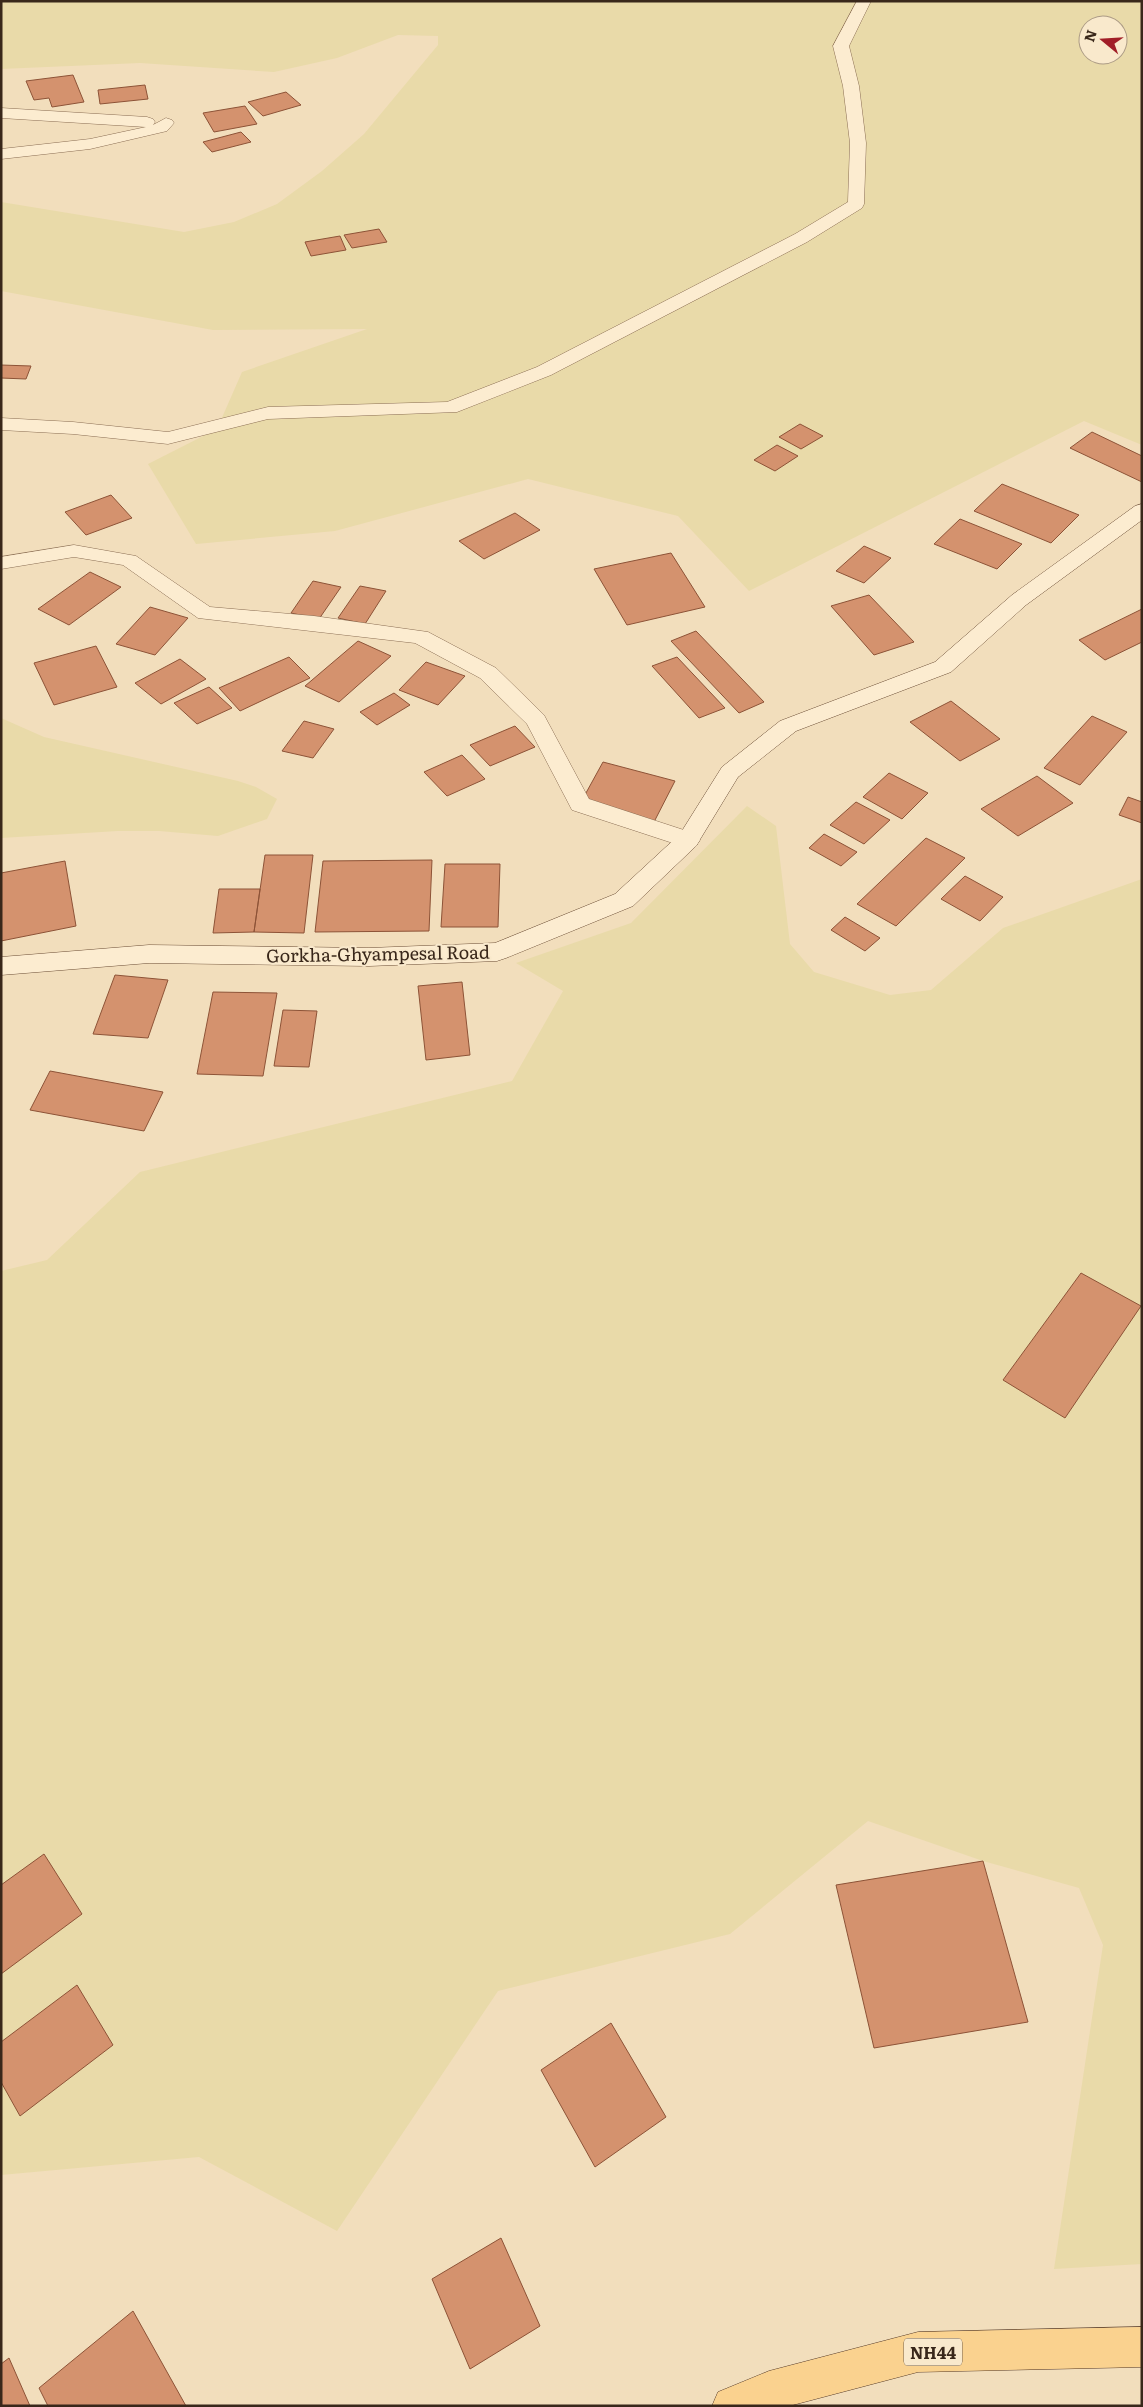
<svg xmlns="http://www.w3.org/2000/svg" width="1143" height="2407" font-family="Literata,serif">
<style>
.farmland{fill:#e9daa9;fill-rule:evenodd}
.building{fill:#d4926e;stroke:#8d5337}
.lines{fill:none;stroke-linecap:round;stroke-linejoin:round}
.street-casing{stroke:#8b6e54;stroke-width:1}
.secondary-casing{stroke:#6d4f37;stroke-width:1}
.primary-casing{stroke:#583c29;stroke-width:1}
.street{fill:#fcecd0;fill-rule:evenodd}
.secondary{fill:#fcecd0;fill-rule:evenodd}
.primary{fill:#fad28f;fill-rule:evenodd}
.labels{text-anchor:middle;dominant-baseline:central;stroke-width:4;stroke-linejoin:round;paint-order:stroke}
.shield{fill:#f9e9cc;stroke:#73614f;stroke-width:1}
.shield-label{font-size:16px;font-weight:bold;fill:#39271a}
.street-label{font-size:18px;fill:#39271a;stroke:#f9e9cc}
</style>
<rect width="100%" height="100%" fill="#f2debc"/>
<path class="farmland" d="M1,1H1142V445L1084,421L749,591L678,516L528,479L335,531L196,544L148,464L217,429L242,372L367,329L213,330L1,291V202L184,232L234,222L277,204L322,171L364,134L438,45V36L398,35L337,58L274,72L140,63L1,69ZM1088,25H1118V55H1088Z
M1,718L44,737L238,781L256,787L277,799L267,819L218,836L159,831H118L1,838Z
M747,806L776,826L790,944L814,972L890,995L931,990L1003,928L1142,879V2264L1054,2269L1103,1945L1079,1888L983,1861L868,1821L730,1934L498,1991L337,2231L199,2157L1,2175V1271L47,1260L140,1172L512,1081L563,991L516,963L631,923Z"/>
<path class="building" d="M73,75L84,102L52,107L49,98L34,100L26,81Z
M145,85L148,99L100,104L98,90Z
M286,92L301,105L263,116L248,102Z
M245,106L257,124L214,132L203,113Z
M241,132L251,142L212,152L203,142Z
M379,229L387,242L352,248L344,235Z
M340,236L346,250L311,256L305,242Z
M1,365L31,366L26,379L1,378Z
M800,424L823,436L801,449L779,437Z
M1092,432L1142,456V482L1070,448Z
M777,445L798,456L775,471L754,460Z
M1002,484L1079,515L1051,543L974,511Z
M111,495L132,518L86,535L65,512Z
M515,513L540,530L484,559L459,541Z
M960,519L1022,544L997,569L934,544Z
M864,546L891,558L864,583L836,571Z
M671,553L705,607L627,625L594,569Z
M90,572L121,587L69,625L38,609Z
M313,581L341,587L319,619L291,613Z
M360,586L386,591L365,624L338,618Z
M869,595L914,642L874,655L831,606Z
M150,607L188,618L155,655L116,644Z
M1142,609V642L1105,660L1079,640Z
M696,631L764,702L739,713L671,641Z
M358,641L391,656L339,702L305,686Z
M96,646L117,687L54,705L34,663Z
M289,657L310,678L240,711L219,688Z
M677,657L725,708L699,718L652,666Z
M180,659L206,679L161,704L135,683Z
M426,662L465,676L438,705L399,690Z
M209,687L232,708L197,724L174,703Z
M394,693L410,705L377,725L360,712Z
M951,701L1000,739L960,761L910,722Z
M1092,716L1127,732L1080,785L1044,768Z
M304,721L334,729L313,758L282,751Z
M515,726L535,747L490,766L470,745Z
M462,755L485,779L447,796L424,772Z
M603,762L675,781L654,822L581,802Z
M889,773L928,793L902,819L863,797Z
M1037,776L1073,803L1018,836L981,809Z
M1128,797L1142,802V823L1119,815Z
M856,802L890,820L864,844L830,825Z
M824,834L857,852L841,866L809,848Z
M926,838L965,858L896,926L857,904Z
M265,855H313L304,933L254,932Z
M432,860L429,931L315,932L323,861Z
M65,861L76,926L1,941V873Z
M445,864H500L498,927H441Z
M965,876L1003,897L980,921L941,899Z
M219,889H260L254,932L213,933Z
M845,917L880,938L865,951L831,930Z
M115,975L168,980L148,1038L93,1034Z
M462,982L470,1055L426,1060L418,986Z
M213,992L277,993L263,1076L197,1074Z
M283,1010L317,1011L309,1067L274,1066Z
M50,1071L163,1092L144,1131L30,1110Z
M1081,1273L1141,1306L1065,1418L1003,1380Z
M44,1854L82,1914L1,1974V1885Z
M983,1861L1028,2022L874,2048L836,1885Z
M77,1985L113,2045L20,2116L1,2082V2042Z
M611,2023L666,2117L595,2167L541,2070Z
M501,2238L540,2326L470,2369L432,2279Z
M133,2311L186,2406H48L39,2388Z
M9,2358L30,2406H1V2364Z"/>
<g class="lines">
<defs>
<path id="street" d="M857,1H871L849,46L859,86L866,143L864,204L862,208L807,242L551,375L457,412L268,419L168,444L73,434L1,430V418L73,422L168,432L268,407L447,402L537,367L795,234L848,202L850,143L843,86L833,46Z
M1,108L147,117L153,119L155,122L153,125L166,118L172,120L174,123L167,131L90,149L1,159V149L90,139L146,127L1,118Z
M74,545L136,556L210,607L314,616L428,632L496,668L544,715L589,799L696,834L700,840L696,846L688,848L572,810L527,724L480,678L415,643L198,618L123,565L74,557L1,569V557Z"/>
<path id="secondary" d="M1142,504V520L1026,605L951,672L796,731L738,777L696,846L633,906L506,958L497,961L369,966L149,963L1,975V957L149,945L369,948L495,943L615,894L680,834L722,767L780,721L935,662L1012,595L1135,506Z"/>
<path id="primary" d="M1142,2327V2367L918,2372L789,2406H712L718,2392L769,2371L918,2332Z"/>
</defs>
<use href="#street" class="street-casing"/>
<use href="#secondary" class="secondary-casing"/>
<use href="#primary" class="primary-casing"/>
<use href="#street" class="street"/>
<use href="#secondary" class="secondary"/>
<use href="#primary" class="primary"/>
</g>
<g class="labels">
<rect class="shield" x="904" y="2338.5" width="58" height="27" rx="4"/>
<g class="shield-label">
<text x="933" y="2352">NH44</text>
</g>
<g class="street-label">
<text transform="translate(378 953) rotate(-1)">Gorkha-Ghyampesal Road</text>
</g>
</g>
<rect width="1143" height="2407" fill="none" stroke="#39271a" stroke-width="5"/>
<g transform="translate(1103 40) rotate(288)"><circle r="24" fill="#f9e9cc" stroke="#ac9b85"/>
<path d="M0-4L9 19L0 12L-9 19Z" fill="#a11e27"/>
<text y="-8" font-size="14" font-weight="bold" text-anchor="middle" fill="#39271a">N</text>
</g>
</svg>
